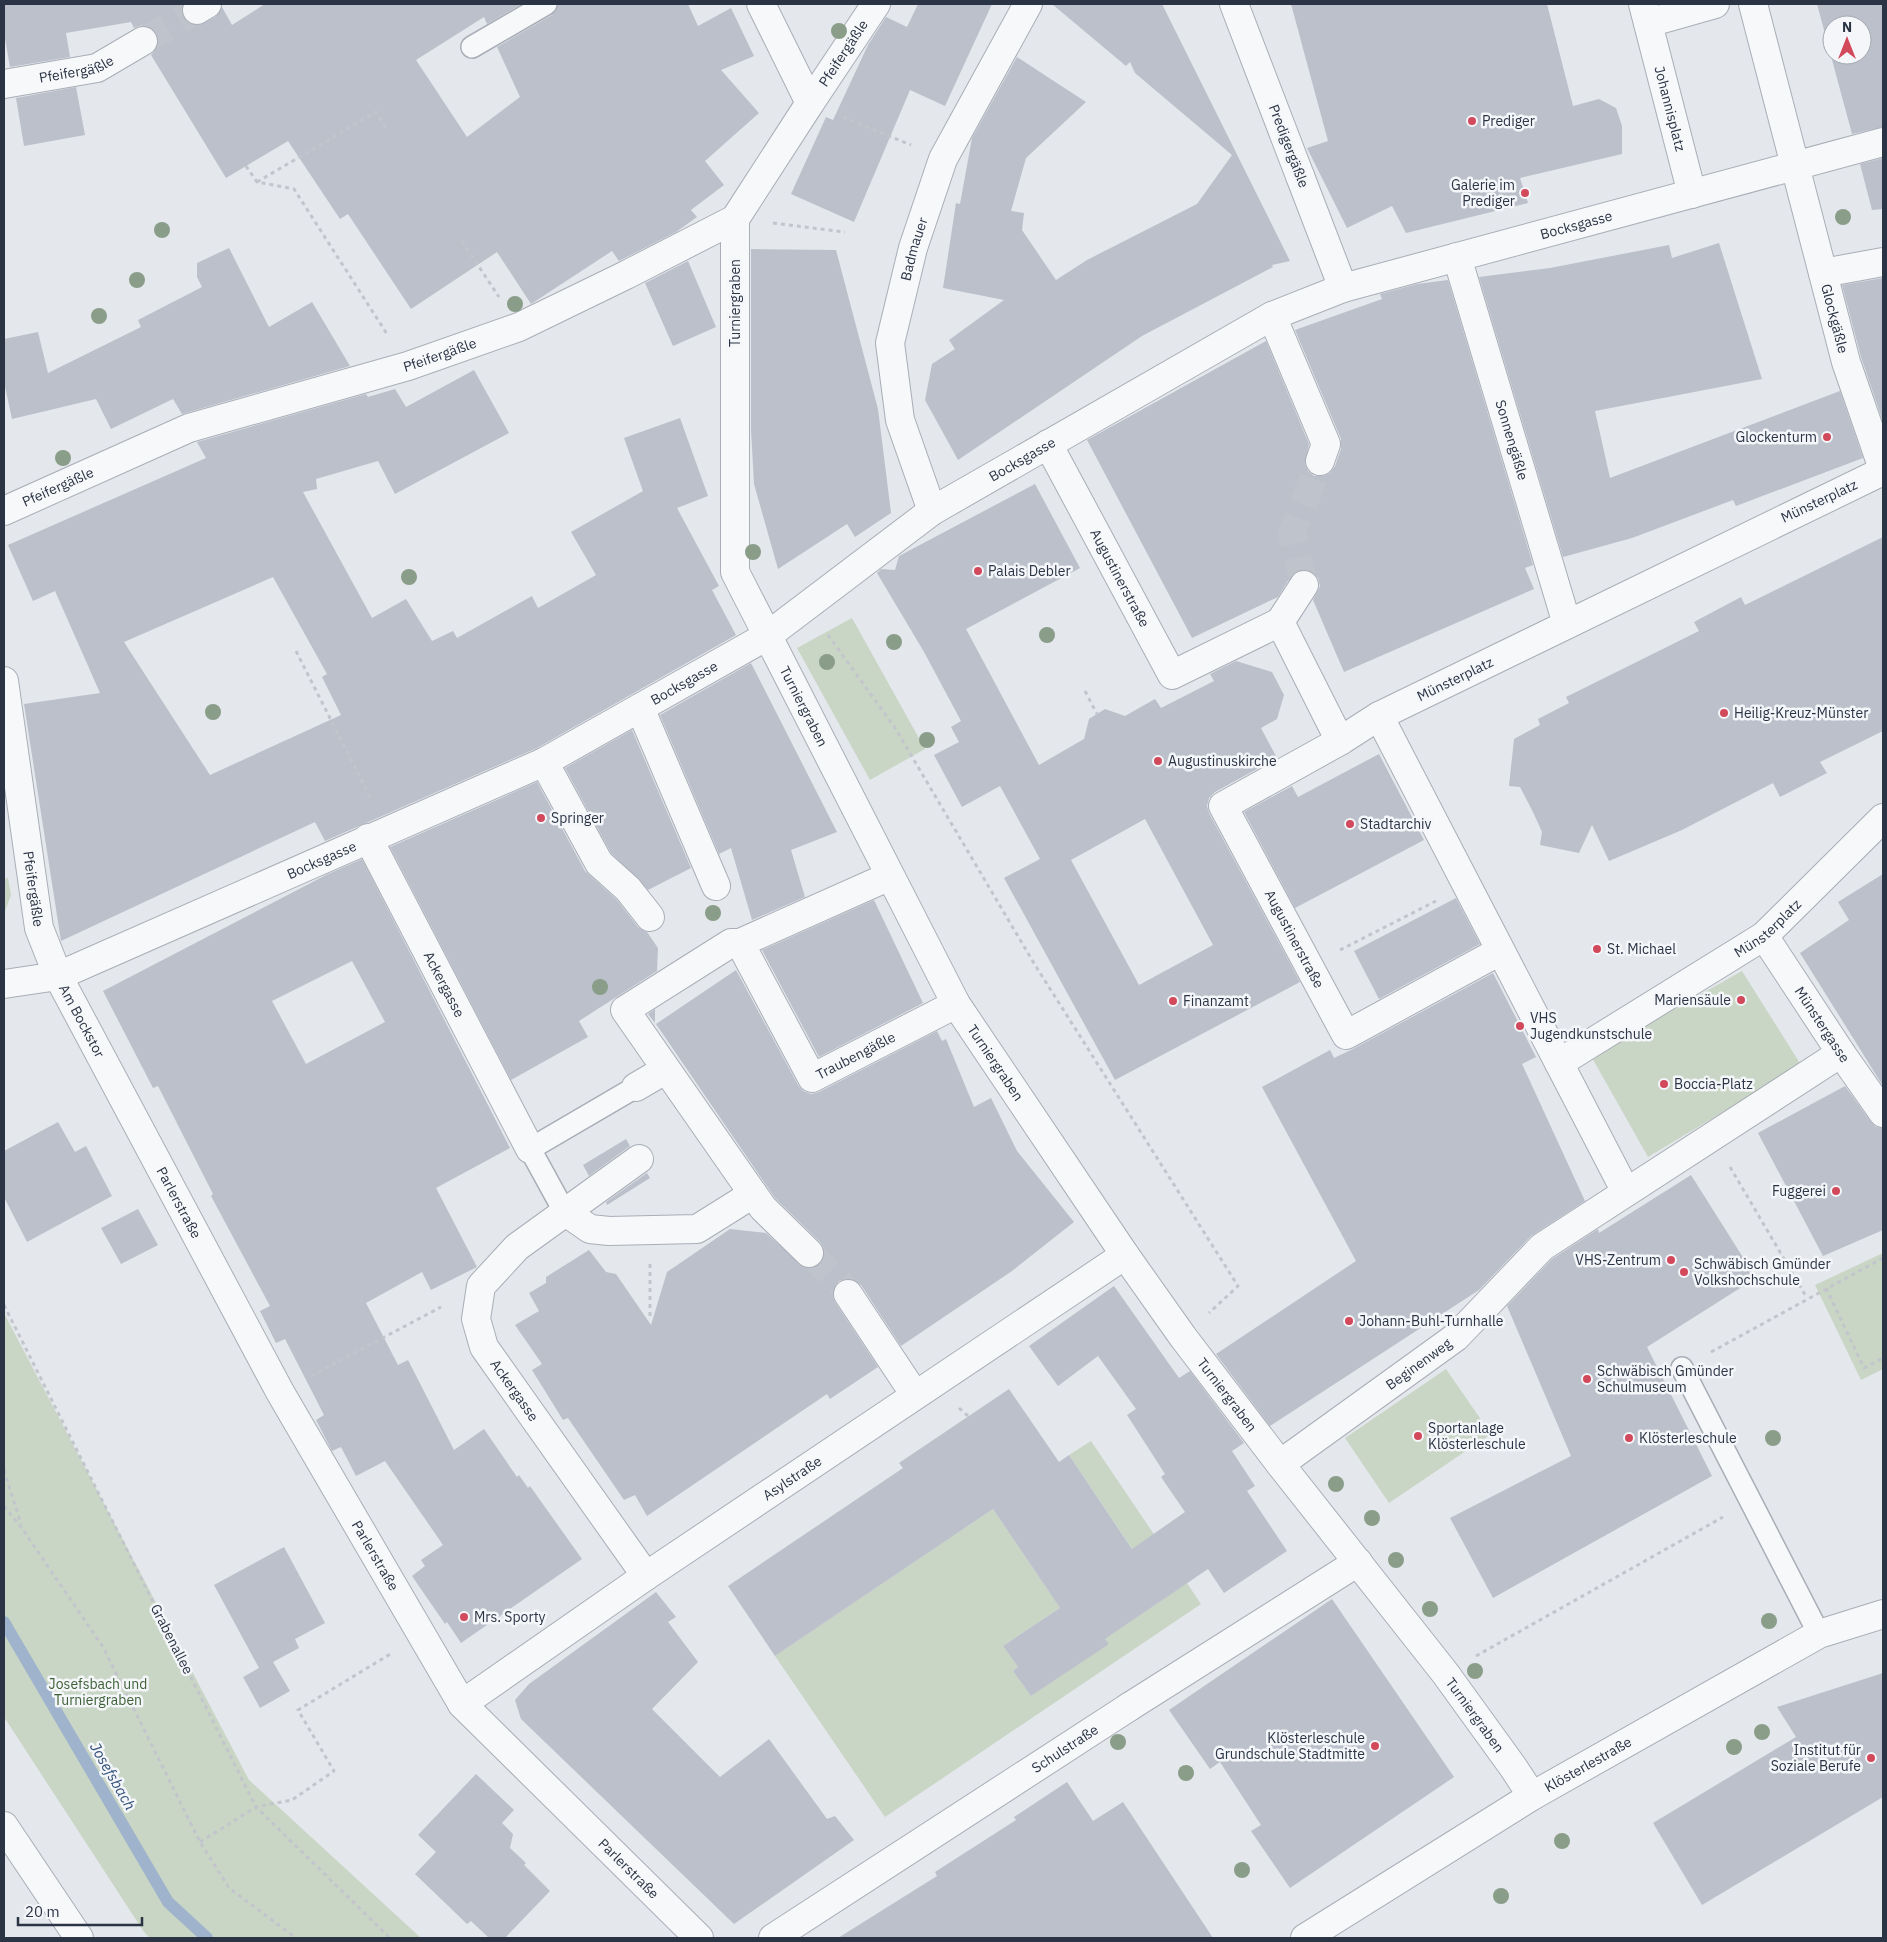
<svg xmlns="http://www.w3.org/2000/svg" width="1887" height="1942" font-family="'IBM Plex Sans',sans-serif">
<style>
.green{fill:#c9d6c5}
.lines{fill:none;stroke-linecap:round;stroke-linejoin:round}
.stream{stroke:#9fb4cc;stroke-width:12}
.building{fill:#bbc0ca;fill-rule:evenodd}
.pedestrian-tunnel{stroke:#bfc3cb;stroke-width:28;stroke-dasharray:28 14;stroke-linecap:butt}
.service-casing{stroke:#a9aeb7;stroke-width:24}
.pedestrian-casing{stroke:#a9aeb7;stroke-width:30}
.minor-casing{stroke:#a9aeb7;stroke-width:30}
.tertiary-casing{stroke:#a9aeb7;stroke-width:30}
.path{stroke:#c2c5cb;stroke-width:3;stroke-dasharray:4 4;stroke-linecap:butt}
.service{stroke:#f7f8fa;stroke-width:21}
.pedestrian{stroke:#f7f8fa;stroke-width:28}
.minor{stroke:#f7f8fa;stroke-width:28}
.tertiary{stroke:#f7f8fa;stroke-width:28}
.tree{fill:#899d89}
.poi-dot{fill:#d1495b;stroke:#f4f6f9;stroke-width:2}
.labels{text-anchor:middle;dominant-baseline:central;stroke-width:5;stroke-linejoin:round;paint-order:stroke}
.street-label{font-size:14px;fill:#2b3445;stroke:#f4f6f9}
.poi-label{font-size:14px;fill:#2b3445;stroke:#f4f6f9;text-anchor:start}
.park-label{font-size:14px;fill:#3f6138;stroke:#f4f6f9}
.water-label{font-size:15px;font-style:italic;fill:#34527a;stroke:#f4f6f9}
</style>
<rect width="100%" height="100%" fill="#e4e7ec"/>
<path class="green" d="M852,618L925,749L870,780L797,648Z
M8,878L11,895L4,914V879Z
M1742,971L1801,1065L1648,1157L1591,1056Z
M1883,1253V1369L1861,1380L1815,1285Z
M4,1313L249,1780L421,1938H150L144,1932L4,1717Z
M1446,1369L1491,1434L1389,1503L1345,1438Z
M1091,1441L1201,1604L885,1817L775,1656L993,1509L1060,1608L1003,1646L1018,1667L1013,1671L1031,1696L1108,1644L1105,1639L1168,1596L1137,1556L1069,1455Z"/>
<g class="lines">
<path class="stream" d="M4,1622L168,1902L207,1938"/>
</g>
<path class="building" d="M4,4H183L181,11L184,18L189,23L197,26L215,17L222,7L232,25L265,4H522L487,24L484,17L416,60L467,137L520,97L497,47L552,15L558,4H688L698,26L731,8L754,56L721,70L759,113L705,161L724,185L691,210L697,217L676,232L619,261L612,251L531,304L497,252L411,309L348,214L340,219L288,141L226,178L151,55L156,49L159,41L157,34L151,28L142,25L134,28L131,22L66,33L70,57L10,67L4,33Z
M918,4H992L945,106L910,90L854,222L791,194L826,117L833,120L868,45L886,17L907,27Z
M1052,4H1162L1290,261L1272,265L1273,267L1142,336L958,460L925,400L932,364L955,349L949,340L1004,300L943,288L956,203L960,204L972,138L1017,57L1086,102L1026,158L1011,211L1024,213L1022,230L1056,280L1087,260L1197,204L1232,155L1135,73L1130,62L1126,66Z
M1291,4H1547L1573,106L1599,99L1616,108L1622,126V154L1520,178L1528,203L1406,233L1392,206L1347,228L1307,148L1328,141Z
M1817,4H1883V127L1852,134ZM1832,25H1862V55H1832Z
M76,87L85,135L24,146L16,98Z
M1883,158V209L1872,210L1860,164Z
M1719,243L1762,379L1595,411L1610,478L1840,391L1863,458L1736,506L1733,500L1632,538L1563,557L1479,277L1550,268L1669,245L1672,258Z
M229,248L269,327L312,302L350,366L182,414L173,399L111,429L96,399L12,419L4,382V339L38,332L48,373L141,327L138,320L202,287L197,277V263Z
M751,249L836,250L878,409L891,513L855,537L847,524L778,569L754,484L751,430Z
M688,261L716,327L673,346L645,283Z
M1883,278V422L1861,357L1842,285Z
M1448,280L1533,565L1525,568L1534,589L1344,672L1313,600L1320,586L1318,578L1313,572L1305,569L1297,571L1291,576L1278,597L1192,638L1087,440L1266,341L1309,444L1305,464L1308,471L1314,476H1323L1330,473L1335,466L1341,449V439L1295,330L1382,299L1380,294L1417,284Z
M474,370L509,433L395,494L378,461L316,479L317,489L303,492L372,618L406,599L432,641L453,631L457,638L532,596L538,608L596,575L571,532L643,491L624,438L680,418L708,496L677,508L719,586L712,590L736,635L537,748L325,841L315,822L61,941L24,704L100,693L55,591L33,601L8,545L206,458L197,442L366,394L368,397L395,389L406,407ZM273,577L327,674L322,677L341,715L210,775L124,642Z
M1035,484L1080,568L966,629L1039,765L1084,739L1089,719L1105,709L1125,716L1155,699L1161,708L1214,681L1210,674L1236,661L1272,672L1284,695L1277,719L1261,728L1277,758L1215,792L1209,798L1207,806L1209,813L1300,982L1115,1080L1004,878L1040,859L1000,786L962,807L934,755L959,742L951,727L961,721L924,652L877,573L881,569L895,570L899,556ZM1145,819L1213,945L1139,985L1071,860Z
M1883,537V731L1820,762L1827,773L1780,797L1773,783L1682,830L1609,861L1592,825L1579,853L1540,845L1542,832L1533,812L1520,787L1509,786L1514,739L1540,725L1538,719L1569,703L1566,697L1699,631L1694,622L1741,597L1745,605Z
M751,663L837,832L791,850L805,897L752,920L731,848L719,854L660,715Z
M632,730L691,868L648,890L611,853L565,768Z
M1379,754L1424,840L1295,908L1244,812L1292,786L1298,797Z
M537,782L585,871L617,900L638,927L647,932L658,948L657,971L579,1021L588,1037L511,1080L390,847Z
M362,859L510,1148L436,1188L477,1267L431,1290L422,1272L366,1303L398,1365L408,1360L454,1450L484,1429L517,1477L519,1475L528,1488L530,1486L582,1559L461,1643L447,1622L445,1624L412,1576L425,1566L421,1560L443,1545L385,1461L356,1476L341,1447L332,1451L316,1420L324,1415L285,1339L276,1343L260,1311L270,1306L211,1196L213,1194L158,1086L153,1088L103,991L328,874ZM352,961L385,1022L306,1064L272,1001Z
M1883,874V1086L1800,953L1849,920L1838,902Z
M1456,898L1480,944L1379,999L1354,951Z
M874,900L923,1003L819,1057L762,950Z
M736,970L798,1085L803,1091L811,1094L819,1092L937,1031L942,1041L946,1039L974,1107L991,1098L1017,1151L1074,1222L1012,1271L901,1346L861,1285L854,1280L848,1278L839,1281L834,1288L832,1294L835,1302L878,1367L830,1399L827,1394L647,1516L635,1495L624,1500L568,1418L563,1420L532,1370L542,1364L515,1325L539,1311L529,1293L546,1283V1277L589,1250L606,1272L616,1274L651,1325L667,1272L730,1229L766,1233L805,1268H813L820,1264L824,1256V1248L820,1242L775,1198L656,1024Z
M1493,973L1536,1057L1522,1064L1585,1201L1531,1236L1479,1290L1270,1426L1216,1354L1356,1261L1262,1087L1330,1050L1334,1058L1353,1049Z
M655,1009V1023L648,1014Z
M1845,1086L1871,1122L1876,1127L1883,1128V1230L1823,1256L1758,1133Z
M58,1122L75,1152L86,1146L112,1196L27,1242L4,1197V1151Z
M626,1139L630,1146L589,1176L583,1165Z
M647,1173L650,1178L607,1205L606,1202Z
M1691,1175L1756,1278L1647,1347L1712,1476L1493,1598L1450,1518L1571,1456L1507,1306L1552,1259L1598,1229L1599,1233Z
M138,1209L158,1245L121,1264L101,1228Z
M1114,1286L1179,1378L1190,1371L1244,1443L1232,1451L1255,1486L1247,1491L1287,1551L1224,1593L1208,1569L1105,1639L1109,1644L1031,1696L1013,1671L1018,1667L1003,1646L1060,1608L993,1509L775,1656L728,1586L903,1468L899,1463L1009,1389L1059,1462L1069,1455L1132,1549L1185,1512L1161,1477L1165,1474L1127,1415L1136,1409L1098,1356L1058,1386L1029,1346Z
M284,1547L325,1623L295,1639L299,1648L273,1662L290,1691L260,1708L243,1677L259,1668L214,1585Z
M656,1592L676,1617L668,1622L698,1662L652,1709L720,1777L769,1739L827,1819L835,1816L854,1840L734,1924L521,1719L515,1700L529,1684Z
M1332,1599L1454,1777L1290,1888L1251,1831L1261,1825L1220,1762L1210,1769L1169,1710Z
M1883,1673V1797L1702,1905L1653,1823L1796,1737L1777,1707Z
M476,1774L514,1810L502,1823L513,1834L510,1848L526,1863L524,1865L550,1891L505,1938H489L471,1921L467,1924L415,1874L436,1852L418,1835Z
M1067,1782L1093,1821L1123,1802L1213,1938H838L937,1876L935,1872L1016,1820L1014,1817Z"/>
<g class="lines">
<path class="pedestrian-tunnel" d="M143,41L197,10
M1304,585L1292,533L1320,461
M809,1253L842,1285L848,1294"/>
<defs>
<path id="service" d="M472,47L546,4
M564,1211L530,1149L636,1087
M1682,1368L1819,1634"/>
<g id="pedestrian">
<path id="s1" d="M1643,4L1692,194"/>
<path id="s2" d="M1753,4L1846,362L1883,469"/>
<path d="M197,10L207,4"/>
<path d="M1648,23L1715,4"/>
<path id="s3" d="M4,84L97,68L143,41"/>
<path d="M1300,176L1343,288"/>
<path id="s4" d="M1457,257L1567,624"/>
<path d="M1823,273L1883,262"/>
<path d="M1272,316L1326,444L1320,461"/>
<path id="s5" d="M1048,444L1172,675L1280,622L1340,741"/>
<path id="s6" d="M1883,471L1379,716L1559,1063L1764,936L1883,818"/>
<path d="M1280,622L1304,585"/>
<path d="M640,708L716,886"/>
<path id="s7" d="M1379,716L1340,741L1223,806L1346,1035L1500,951"/>
<path d="M544,762L599,863L628,889L650,917"/>
<path id="s8" d="M368,838L530,1149"/>
<path id="s9" d="M1764,936L1841,1053L1883,1113"/>
<path id="s10" d="M740,943L812,1078L956,1004"/>
<path id="s11" d="M58,976L544,762L767,636L932,511L1272,316L1343,288L1883,142"/>
<path d="M1559,1063L1626,1192"/>
<path d="M636,1087L665,1070"/>
<path d="M564,1211L590,1229L609,1231L697,1229L753,1194"/>
<path d="M809,1253L763,1208L625,1010L731,943H740L890,876"/>
<path d="M848,1294L915,1395"/>
<path d="M1129,1707L1358,1562"/>
<path id="s12" d="M1532,1796L1513,1767L1445,1673L1280,1464L1456,1337L1542,1247L1841,1053"/>
</g>
<g id="minor">
<path d="M1234,4L1300,176"/>
<path id="s13" d="M810,103L876,4"/>
<path id="s14" d="M735,219V572L956,1004L1125,1255L1183,1337L1280,1464"/>
<path id="s15" d="M4,511L189,428L408,366L519,327L626,275L735,219L810,103L761,4"/>
<path id="s16" d="M932,511L900,420L890,343L913,248L943,159L1028,4"/>
<path id="s17" d="M4,681L39,928L58,976L280,1392L462,1704L699,1938"/>
<path d="M4,984L58,976"/>
<path id="s18" d="M639,1159L517,1247L481,1286L476,1319L484,1347L646,1576"/>
<path id="s19" d="M462,1704L646,1576L1125,1255"/>
<path d="M4,1826L79,1938"/>
<path id="s20" d="M773,1938L1129,1707"/>
</g>
<g id="tertiary">
<path id="s21" d="M1305,1938L1532,1796L1819,1634L1883,1614"/>
</g>
</defs>
<use href="#service" class="service-casing"/>
<use href="#pedestrian" class="pedestrian-casing"/>
<use href="#minor" class="minor-casing"/>
<use href="#tertiary" class="tertiary-casing"/>
<path class="path" d="M843,117L911,145
M246,166L257,182L294,189L387,334
M257,182L376,112L386,128
M773,223L845,232
M462,241L499,297
M828,635L895,728L1035,965L1238,1286L1209,1313
M296,651L371,799
M1085,691L1097,714
M1340,950L1436,901
M1730,1167L1807,1298
M650,1264V1316
M1826,1288L1864,1368L1883,1358
M4,1305L256,1807L390,1938
M1711,1352L1883,1258
M311,1376L441,1307
M959,1408L968,1416
M4,1470L21,1524
M4,1506L21,1527L103,1647L200,1842L229,1888L296,1938
M1476,1656L1723,1517
M200,1842L256,1807L292,1800L334,1771L298,1710L392,1653"/>
<use href="#service" class="service"/>
<use href="#pedestrian" class="pedestrian"/>
<use href="#minor" class="minor"/>
<use href="#tertiary" class="tertiary"/>
</g>
<g class="tree">
<circle cx="839" cy="31" r="8"/>
<circle cx="1843" cy="217" r="8"/>
<circle cx="162" cy="230" r="8"/>
<circle cx="137" cy="280" r="8"/>
<circle cx="515" cy="304" r="8"/>
<circle cx="99" cy="316" r="8"/>
<circle cx="63" cy="458" r="8"/>
<circle cx="753" cy="552" r="8"/>
<circle cx="409" cy="577" r="8"/>
<circle cx="1047" cy="635" r="8"/>
<circle cx="894" cy="642" r="8"/>
<circle cx="827" cy="662" r="8"/>
<circle cx="213" cy="712" r="8"/>
<circle cx="927" cy="740" r="8"/>
<circle cx="713" cy="913" r="8"/>
<circle cx="600" cy="987" r="8"/>
<circle cx="1773" cy="1438" r="8"/>
<circle cx="1336" cy="1484" r="8"/>
<circle cx="1372" cy="1518" r="8"/>
<circle cx="1396" cy="1560" r="8"/>
<circle cx="1430" cy="1609" r="8"/>
<circle cx="1769" cy="1621" r="8"/>
<circle cx="1475" cy="1671" r="8"/>
<circle cx="1762" cy="1732" r="8"/>
<circle cx="1118" cy="1742" r="8"/>
<circle cx="1734" cy="1747" r="8"/>
<circle cx="1186" cy="1773" r="8"/>
<circle cx="1562" cy="1841" r="8"/>
<circle cx="1242" cy="1870" r="8"/>
<circle cx="1501" cy="1896" r="8"/>
</g>
<g class="poi-dot">
<circle cx="1472" cy="121" r="5"/>
<circle cx="1525" cy="193" r="5"/>
<circle cx="1827" cy="437" r="5"/>
<circle cx="978" cy="571" r="5"/>
<circle cx="1724" cy="713" r="5"/>
<circle cx="1158" cy="761" r="5"/>
<circle cx="541" cy="818" r="5"/>
<circle cx="1350" cy="824" r="5"/>
<circle cx="1597" cy="949" r="5"/>
<circle cx="1741" cy="1000" r="5"/>
<circle cx="1173" cy="1001" r="5"/>
<circle cx="1520" cy="1026" r="5"/>
<circle cx="1664" cy="1084" r="5"/>
<circle cx="1836" cy="1191" r="5"/>
<circle cx="1671" cy="1260" r="5"/>
<circle cx="1684" cy="1272" r="5"/>
<circle cx="1349" cy="1321" r="5"/>
<circle cx="1587" cy="1379" r="5"/>
<circle cx="1418" cy="1436" r="5"/>
<circle cx="1629" cy="1438" r="5"/>
<circle cx="464" cy="1617" r="5"/>
<circle cx="1375" cy="1746" r="5"/>
<circle cx="1871" cy="1758" r="5"/>
</g>
<g class="labels">
<g class="street-label">
<text stroke="none"><textPath href="#s13" startOffset="60">Pfeifergäßle</textPath></text>
<text stroke="none"><textPath href="#s3" startOffset="74">Pfeifergäßle</textPath></text>
<text stroke="none"><textPath href="#s1" startOffset="108">Johannisplatz</textPath></text>
<text transform="translate(1289 146) rotate(69)">Predigergäßle</text>
<text stroke="none"><textPath href="#s11" startOffset="1704">Bocksgasse</textPath></text>
<text stroke="none"><textPath href="#s16" startOffset="271">Badmauer</textPath></text>
<text transform="translate(735 303) rotate(-90)">Turniergraben</text>
<text stroke="none"><textPath href="#s2" startOffset="325">Glockgäßle</textPath></text>
<text stroke="none"><textPath href="#s15" startOffset="464">Pfeifergäßle</textPath></text>
<text stroke="none"><textPath href="#s4" startOffset="191">Sonnengäßle</textPath></text>
<text stroke="none"><textPath href="#s11" startOffset="1098">Bocksgasse</textPath></text>
<text stroke="none"><textPath href="#s15" startOffset="59">Pfeifergäßle</textPath></text>
<text transform="translate(1819 501) rotate(-25)">Münsterplatz</text>
<text stroke="none"><textPath href="#s5" startOffset="152">Augustinerstraße</textPath></text>
<text transform="translate(1455 679) rotate(-26)">Münsterplatz</text>
<text stroke="none"><textPath href="#s11" startOffset="692">Bocksgasse</textPath></text>
<text stroke="none"><textPath href="#s14" startOffset="504">Turniergraben</textPath></text>
<text stroke="none"><textPath href="#s11" startOffset="288">Bocksgasse</textPath></text>
<text stroke="none"><textPath href="#s17" startOffset="210">Pfeifergäßle</textPath></text>
<text stroke="none"><textPath href="#s6" startOffset="1200">Münsterplatz</textPath></text>
<text stroke="none"><textPath href="#s7" startOffset="331">Augustinerstraße</textPath></text>
<text stroke="none"><textPath href="#s8" startOffset="165">Ackergasse</textPath></text>
<text stroke="none"><textPath href="#s17" startOffset="352">Am Bockstor</textPath></text>
<text stroke="none"><textPath href="#s9" startOffset="106">Münstergasse</textPath></text>
<text stroke="none"><textPath href="#s10" startOffset="202">Traubengäßle</textPath></text>
<text stroke="none"><textPath href="#s14" startOffset="909">Turniergraben</textPath></text>
<text stroke="none"><textPath href="#s17" startOffset="558">Parlerstraße</textPath></text>
<text stroke="none"><textPath href="#s12" startOffset="588">Beginenweg</textPath></text>
<text stroke="none"><textPath href="#s18" startOffset="319">Ackergasse</textPath></text>
<text stroke="none"><textPath href="#s14" startOffset="1314">Turniergraben</textPath></text>
<text stroke="none"><textPath href="#s19" startOffset="400">Asylstraße</textPath></text>
<text stroke="none"><textPath href="#s17" startOffset="962">Parlerstraße</textPath></text>
<text transform="translate(172 1639) rotate(63)">Grabenallee</text>
<text transform="translate(1475 1715) rotate(54)">Turniergraben</text>
<text stroke="none"><textPath href="#s20" startOffset="348">Schulstraße</textPath></text>
<text stroke="none"><textPath href="#s21" startOffset="332">Klösterlestraße</textPath></text>
<text stroke="none"><textPath href="#s17" startOffset="1368">Parlerstraße</textPath></text>
</g>
<g class="poi-label">
<text x="1482" y="121">Prediger</text>
<text x="1515" y="185" text-anchor="end">Galerie im<tspan x="1515" dy="16">Prediger</tspan></text>
<text x="1817" y="437" text-anchor="end">Glockenturm</text>
<text x="988" y="571">Palais Debler</text>
<text x="1734" y="713">Heilig-Kreuz-Münster</text>
<text x="1168" y="761">Augustinuskirche</text>
<text x="551" y="818">Springer</text>
<text x="1360" y="824">Stadtarchiv</text>
<text x="1607" y="949">St. Michael</text>
<text x="1731" y="1000" text-anchor="end">Mariensäule</text>
<text x="1183" y="1001">Finanzamt</text>
<text x="1530" y="1018">VHS<tspan x="1530" dy="16">Jugendkunstschule</tspan></text>
<text x="1674" y="1084">Boccia-Platz</text>
<text x="1826" y="1191" text-anchor="end">Fuggerei</text>
<text x="1661" y="1260" text-anchor="end">VHS-Zentrum</text>
<text x="1694" y="1264">Schwäbisch Gmünder<tspan x="1694" dy="16">Volkshochschule</tspan></text>
<text x="1359" y="1321">Johann-Buhl-Turnhalle</text>
<text x="1597" y="1371">Schwäbisch Gmünder<tspan x="1597" dy="16">Schulmuseum</tspan></text>
<text x="1428" y="1428">Sportanlage<tspan x="1428" dy="16">Klösterleschule</tspan></text>
<text x="1639" y="1438">Klösterleschule</text>
<text x="474" y="1617">Mrs. Sporty</text>
<text x="1365" y="1738" text-anchor="end">Klösterleschule<tspan x="1365" dy="16">Grundschule Stadtmitte</tspan></text>
<text x="1861" y="1750" text-anchor="end">Institut für<tspan x="1861" dy="16">Soziale Berufe</tspan></text>
</g>
<g class="park-label">
<text x="98" y="1684">Josefsbach und<tspan x="98" dy="16">Turniergraben</tspan></text>
</g>
<g class="water-label">
<text transform="translate(113 1776) rotate(60)">Josefsbach</text>
</g>
</g>
<rect width="1887" height="1942" fill="none" stroke="#2b3445" stroke-width="10"/>
<g transform="translate(1847 40)"><circle r="24" fill="#f4f6f9" stroke="#a4a8b1"/>
<path d="M0-4L9 19L0 12L-9 19Z" fill="#d1495b"/>
<text y="-8" font-size="14" font-weight="bold" text-anchor="middle" fill="#2b3445">N</text>
</g>
<path d="M18 1917v8h124v-8" fill="none" stroke="#2b3445" stroke-width="2.5"/>
<text x="25" y="1917" font-size="15" fill="#2b3445" stroke="#f4f6f9" stroke-width="4" paint-order="stroke">20 m</text>
</svg>
